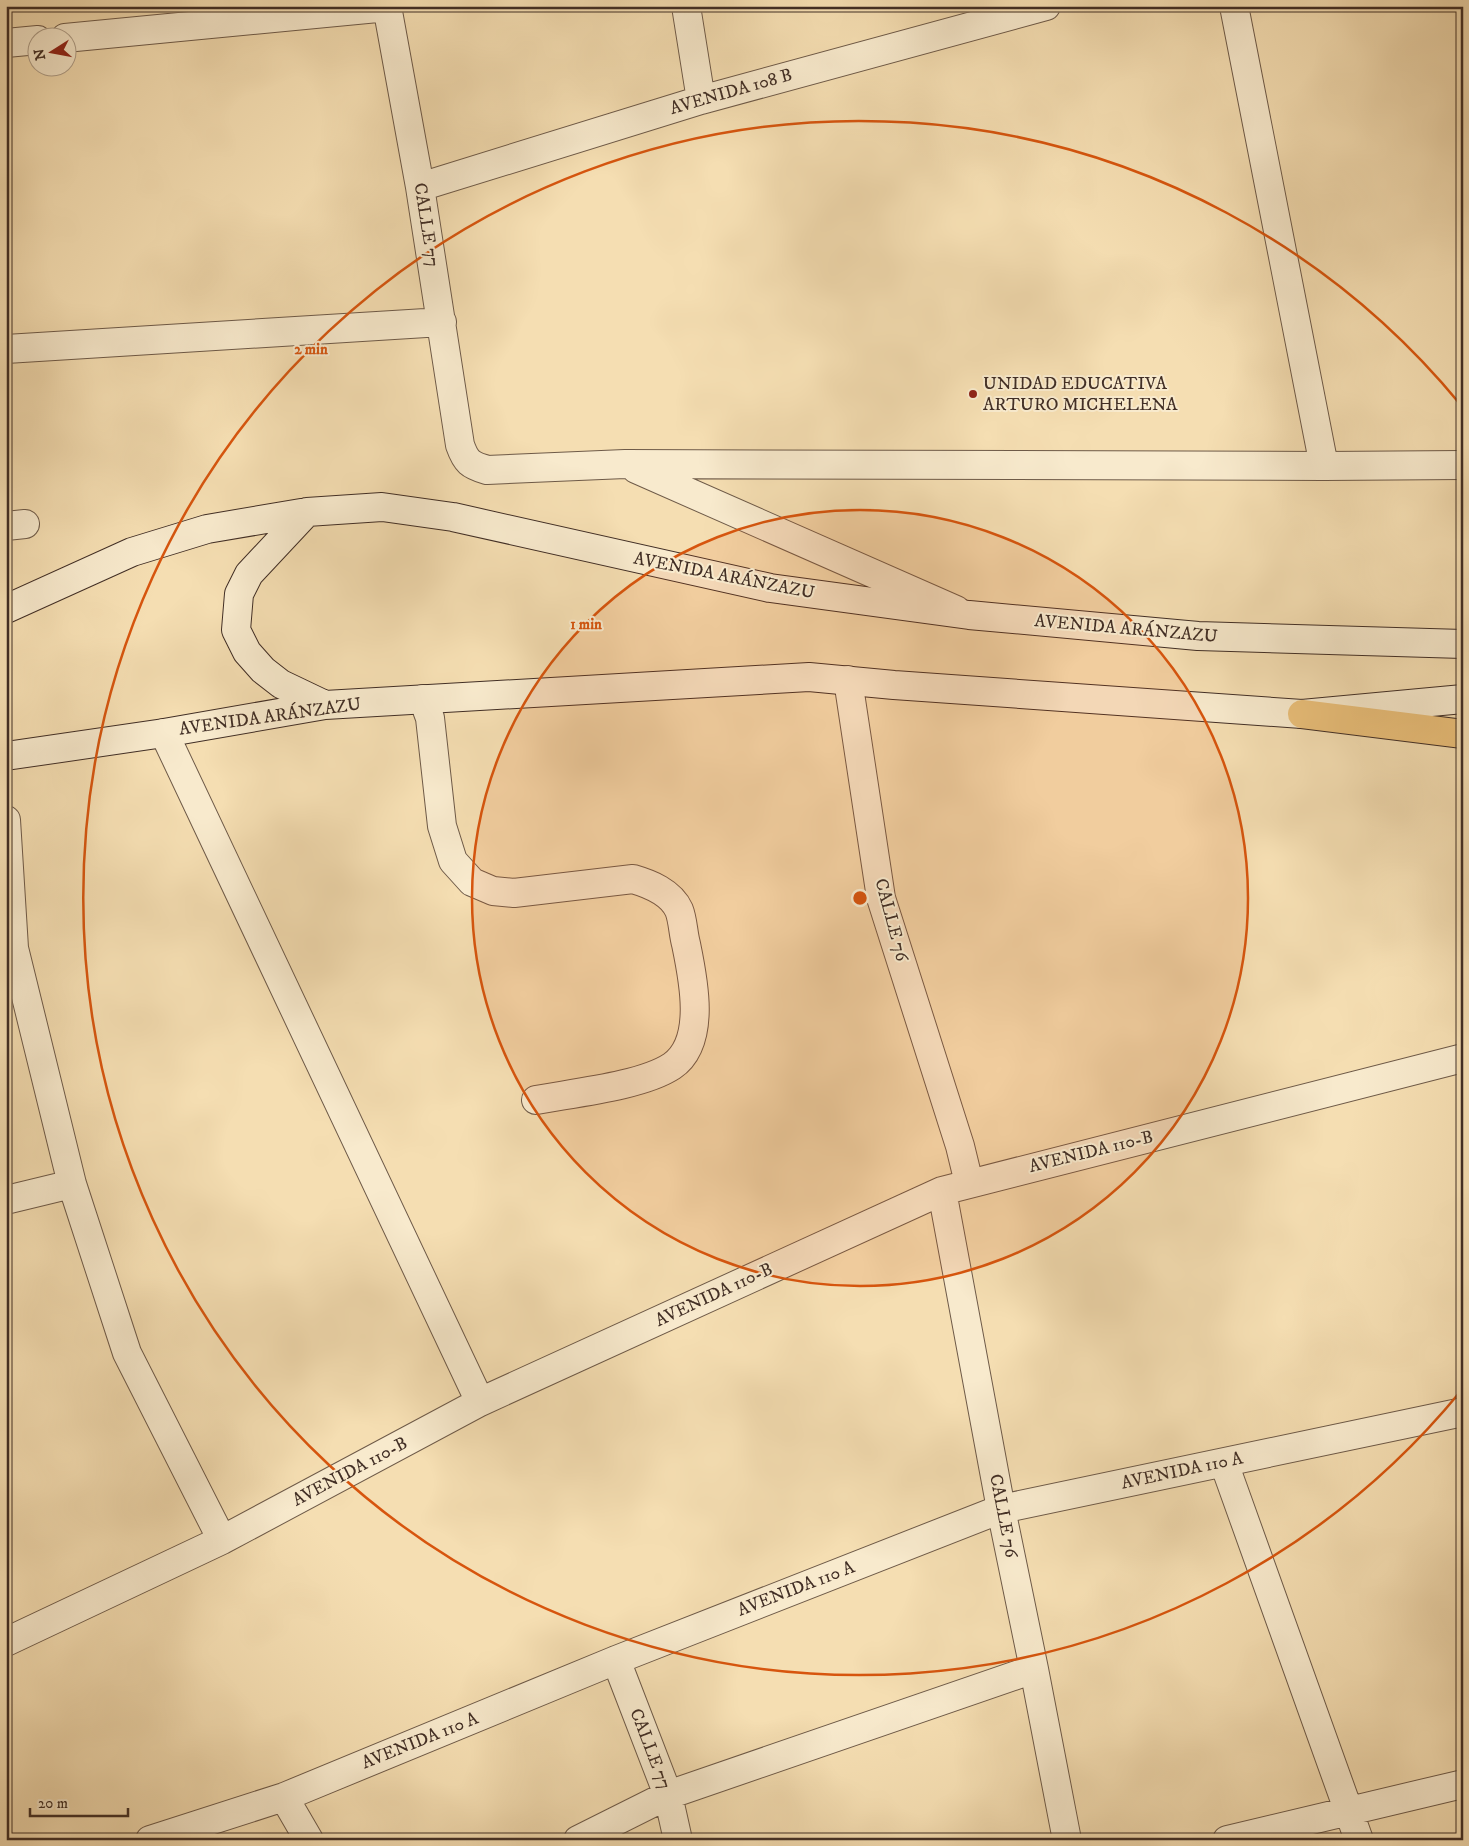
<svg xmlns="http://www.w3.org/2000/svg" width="1469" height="1846" font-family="'IM FELL DW Pica',serif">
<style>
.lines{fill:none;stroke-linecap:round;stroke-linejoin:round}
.street-casing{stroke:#6e5a48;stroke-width:30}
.secondary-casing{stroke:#412e25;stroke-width:30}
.highway-casing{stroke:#412e25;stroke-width:30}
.street{stroke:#f8eacd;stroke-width:28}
.secondary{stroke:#f8eacd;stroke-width:28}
.highway{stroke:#eabf79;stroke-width:28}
.ring{fill:none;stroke:#d7550e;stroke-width:2.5}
.poi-dot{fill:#8f2418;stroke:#f8eacd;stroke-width:2}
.labels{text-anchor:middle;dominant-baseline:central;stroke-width:4;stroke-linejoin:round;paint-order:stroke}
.street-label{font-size:18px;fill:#412e25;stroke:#f8eacd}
.poi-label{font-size:18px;fill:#412e25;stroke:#f8eacd;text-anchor:start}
.centre{fill:#d7550e;stroke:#f8eacd;stroke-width:2.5}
.ring-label{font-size:15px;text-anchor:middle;font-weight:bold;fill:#d7550e;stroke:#f8eacd;stroke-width:4;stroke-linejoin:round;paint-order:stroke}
</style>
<rect width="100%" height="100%" fill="#f5deb2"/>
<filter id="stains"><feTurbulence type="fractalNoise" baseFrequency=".004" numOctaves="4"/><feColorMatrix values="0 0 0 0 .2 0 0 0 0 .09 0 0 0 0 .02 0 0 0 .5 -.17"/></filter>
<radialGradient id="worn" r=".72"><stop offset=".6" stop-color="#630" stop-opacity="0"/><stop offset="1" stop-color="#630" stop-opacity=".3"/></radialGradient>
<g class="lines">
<defs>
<path id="street" d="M387,6L420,187L460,445C466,462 470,465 487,470L625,464L1324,466L1463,465
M686,6L701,100
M1234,6L1324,466
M65,38L388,7
M6,43L38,40
M420,187L701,100L1046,6
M6,349L442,322
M636,469L956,610
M6,526L25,524
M848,680L881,898L960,1146L969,1183
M423,699L430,718L442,826L453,861L472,882L493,891L514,893L633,879C650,884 671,892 679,910C683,920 683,933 686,944C693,978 707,1042 672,1066C642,1086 573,1093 536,1100
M164,733L480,1402
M6,820L14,948L72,1184L127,1353L222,1540
M942,1191L1001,1509L1034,1669L1067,1840
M6,1200L72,1184
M1224,1463L1359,1840
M6,1642L222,1540L480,1402L942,1191L1463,1058
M616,1660L668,1795L678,1840
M284,1797L309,1840
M150,1840L284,1797L616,1660L1001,1509L1463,1412
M578,1840L668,1795L1034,1669
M1227,1840L1463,1784"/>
<path id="secondary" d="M307,512L249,574L239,594L236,630L247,652L263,670L281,684L325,705
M6,609L132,552L207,529L307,512L382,507L453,517L770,588L969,615L1198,636L1463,644
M6,756L164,733L325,705L809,677L894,685L1302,714L1463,699"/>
<path id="highway" d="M1302,714L1463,734"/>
</defs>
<use href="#street" class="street-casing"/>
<use href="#secondary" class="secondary-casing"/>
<use href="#highway" class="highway-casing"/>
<use href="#street" class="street"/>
<use href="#secondary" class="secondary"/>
<use href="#highway" class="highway"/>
</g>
<circle cx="860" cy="898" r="388" fill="#d7550e" fill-opacity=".12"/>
<g class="ring">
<circle cx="860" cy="898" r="388"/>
<path d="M1460 1392A777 777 0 1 1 1460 404"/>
</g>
<circle class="poi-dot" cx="973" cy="394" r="5"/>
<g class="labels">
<g class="street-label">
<text transform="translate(731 92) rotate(-16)">AVENIDA 108 B</text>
<text transform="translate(426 225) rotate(81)">CALLE 77</text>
<text transform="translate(724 576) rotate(11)">AVENIDA ARÁNZAZU</text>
<text transform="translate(1126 629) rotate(5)">AVENIDA ARÁNZAZU</text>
<text transform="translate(270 717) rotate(-8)">AVENIDA ARÁNZAZU</text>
<text transform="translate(891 920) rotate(75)">CALLE 76</text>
<text transform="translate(1091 1152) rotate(-14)">AVENIDA 110-B</text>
<text transform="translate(714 1295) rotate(-25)">AVENIDA 110-B</text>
<text transform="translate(1182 1471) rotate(-12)">AVENIDA 110 A</text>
<text transform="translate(350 1472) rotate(-28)">AVENIDA 110-B</text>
<text transform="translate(1003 1516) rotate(79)">CALLE 76</text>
<text transform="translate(796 1589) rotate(-21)">AVENIDA 110 A</text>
<text transform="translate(420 1741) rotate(-22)">AVENIDA 110 A</text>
<text transform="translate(650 1749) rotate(69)">CALLE 77</text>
</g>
<g class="poi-label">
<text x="983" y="384">UNIDAD EDUCATIVA<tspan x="983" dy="21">ARTURO MICHELENA</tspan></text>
</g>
</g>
<circle cx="860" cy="898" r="8" class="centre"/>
<g class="ring-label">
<text x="311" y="354">2 min</text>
<text x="586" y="629">1 min</text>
</g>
<rect width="1469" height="1846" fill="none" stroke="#f5deb2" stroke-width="25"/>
<rect x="8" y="8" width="1454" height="1831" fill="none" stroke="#412e25" stroke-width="2.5"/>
<rect x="12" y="12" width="1444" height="1821" fill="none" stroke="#412e25"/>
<g transform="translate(52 52) rotate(259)"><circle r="24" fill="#f8eacd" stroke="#af9f8a"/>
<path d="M0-4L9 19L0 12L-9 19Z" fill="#8f2418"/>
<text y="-8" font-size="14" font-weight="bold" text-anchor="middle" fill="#412e25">N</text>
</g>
<path d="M30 1808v8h98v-8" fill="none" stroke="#412e25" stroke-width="2.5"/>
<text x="38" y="1808" font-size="15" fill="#412e25" stroke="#f8eacd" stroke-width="4" paint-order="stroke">20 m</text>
<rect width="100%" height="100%" filter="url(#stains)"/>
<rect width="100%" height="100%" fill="url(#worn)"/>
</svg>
